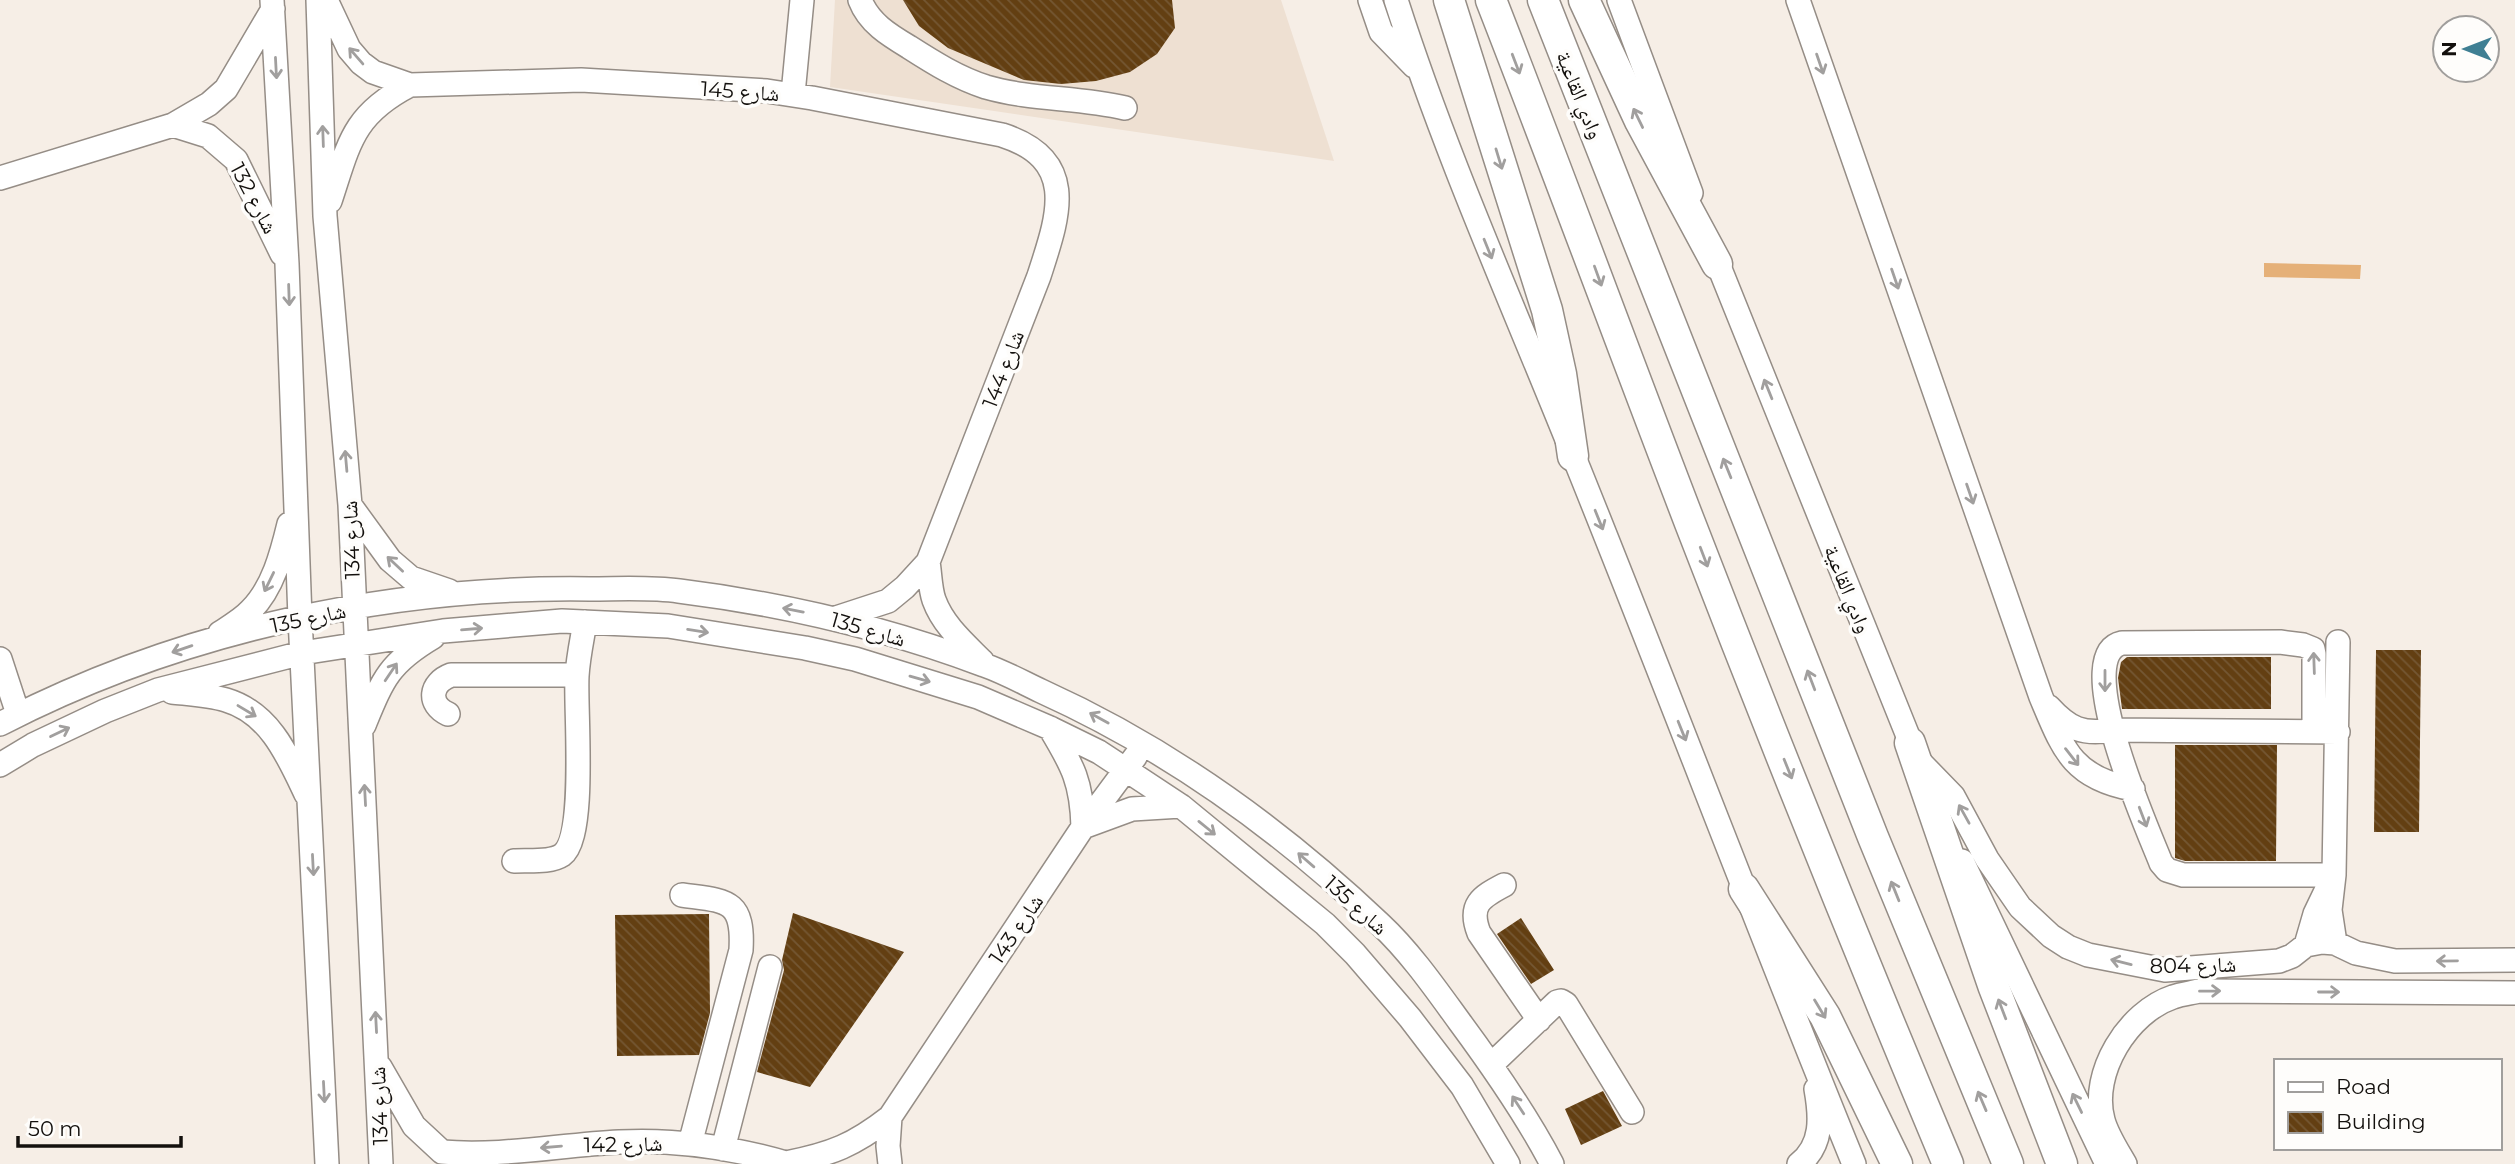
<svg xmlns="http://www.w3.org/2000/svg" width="2515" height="1164" font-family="Montserrat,'Noto Naskh Arabic',sans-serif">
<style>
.built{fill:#eee0d2}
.grass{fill:#e5b078}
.building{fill:url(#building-back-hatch)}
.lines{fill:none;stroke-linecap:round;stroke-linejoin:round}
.minor-casing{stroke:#958d86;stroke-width:26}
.major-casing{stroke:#958d86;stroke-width:33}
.minor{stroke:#fff;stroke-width:23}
.major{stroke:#fff;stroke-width:30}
.oneway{stroke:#a19f9e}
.labels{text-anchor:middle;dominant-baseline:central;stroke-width:7;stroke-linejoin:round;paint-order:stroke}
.street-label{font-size:21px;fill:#13100d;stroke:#fefdfb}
</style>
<defs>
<pattern id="building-back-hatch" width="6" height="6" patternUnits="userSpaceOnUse" patternTransform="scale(1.75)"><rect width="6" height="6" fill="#633f12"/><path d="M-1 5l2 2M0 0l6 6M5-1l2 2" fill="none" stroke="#745733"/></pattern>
</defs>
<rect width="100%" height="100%" fill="#f6eee6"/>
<path class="built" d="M835,0H1281L1334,161L830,87Z"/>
<path class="grass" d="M2264,263L2361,265L2360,279L2264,277Z"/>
<path class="building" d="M903,0H1172L1175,28L1157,54L1130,72L1096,81L1061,84L1024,80L948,48L919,26Z
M2376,650H2421L2419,832H2374Z
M2127,657H2271V709H2122L2118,678L2121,662Z
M2175,745H2277L2276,861H2185L2175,858Z
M793,913L904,952L810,1087L757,1072L784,970L782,960Z
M709,914L710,1013L699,1055L617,1056L615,915Z
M1521,918L1554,970L1531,984L1497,934Z
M1603,1091L1622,1126L1581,1145L1565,1109Z"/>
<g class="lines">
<defs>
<path id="minor" d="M272,0L287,264L300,618L327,1164
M318,0L325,216L350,505L381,1164
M326,0L349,49L361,63L373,72L410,85L581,80L767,91L812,98L1002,135C1080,160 1058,217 1039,276L928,562L905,587L888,601L836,618
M860,0C869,23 889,35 909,47C934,63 958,78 986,87C1031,100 1079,97 1125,108
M1370,0L1381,32L1414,66
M1396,0C1446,156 1513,305 1574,457C1669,692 1758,929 1854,1164
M1619,0L1691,193
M1798,0L2041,697C2063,749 2072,778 2133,789
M793,94L802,0
M173,125L208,136L236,160L282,254
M0,178L173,125L209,104L226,89L273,9
M330,201C349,144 352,115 410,85
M1712,249L1916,756
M350,505L390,560L411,578L449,591
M928,562C930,574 930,589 934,600C943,625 964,643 982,661
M220,633C231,626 243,619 251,610C273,588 282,553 289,524
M0,659L18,714
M172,692C190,694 209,695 226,700C270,713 288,756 306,794
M2049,707C2069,729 2083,735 2112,730L2338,732
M448,714C427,704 430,683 451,675H577
M0,724C180,631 387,586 590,589C619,589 650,587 679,591C783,604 886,628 984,665C1004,672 1022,682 1041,691C1167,748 1280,829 1380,924C1410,952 1435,988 1459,1021C1493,1067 1526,1114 1552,1164
M364,725C383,679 389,663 433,637
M1050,728C1073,766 1082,783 1083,827L1132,809L1181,806
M2314,731V654L2313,649L2303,645L2280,642L2122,643C2069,655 2149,832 2161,863L2167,870L2183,875H2334
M1917,759L1953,796L1987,859L2020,907L2051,936L2068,947L2088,955L2165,970L2279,961L2292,956L2306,945L2322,942L2335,943L2356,953L2395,961L2515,960
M0,765L33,745L105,711L158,690L302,653L443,631L562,621L668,626L805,648L855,659L978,697L1050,728L1099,752L1181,806L1325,924L1355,954L1410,1018L1462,1086L1508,1164
M514,861C528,860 550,863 562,855C587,837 575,709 577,676C578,658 582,640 585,622
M1962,861L2107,1164
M1504,885C1481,897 1468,905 1479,933L1539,1020
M682,895C725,901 744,898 741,950L690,1144
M2335,943L2330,910L2334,875L2338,642
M2306,945L2315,914L2327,889
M1491,1065L1557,1002L1561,1001L1566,1004L1632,1112
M380,1067L414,1126L442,1152C500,1157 560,1145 619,1142C675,1139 735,1148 789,1164
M723,1149L770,967
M786,1163C832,1154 854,1145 890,1117L1083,827L1135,757
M890,1164L888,1146L890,1117
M1799,1164C1823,1145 1821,1117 1816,1089
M2125,1164C2117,1150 2107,1135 2103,1120C2090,1073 2128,1012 2173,997C2181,994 2191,993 2199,991L2515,993"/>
<path id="major" d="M1449,0L1547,310L1561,374L1573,456
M1491,0C1559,174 1623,349 1690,523C1773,738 1859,952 1948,1164
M1543,0L1873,837L2008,1164
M1584,0L1640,121L1717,264
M1910,743L1993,985L2062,1164
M1744,889L1825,1016L1897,1164"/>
</defs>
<use href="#minor" class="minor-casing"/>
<use href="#major" class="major-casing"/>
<use href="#minor" class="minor"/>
<use href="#major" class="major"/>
</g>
<defs><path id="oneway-shaft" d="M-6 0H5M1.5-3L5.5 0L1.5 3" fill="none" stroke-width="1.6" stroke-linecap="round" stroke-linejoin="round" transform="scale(1.75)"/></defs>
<g class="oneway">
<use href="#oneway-shaft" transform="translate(356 56) rotate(-131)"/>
<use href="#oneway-shaft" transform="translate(1516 64) rotate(69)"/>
<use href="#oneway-shaft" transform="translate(1820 64) rotate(71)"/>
<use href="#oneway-shaft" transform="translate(276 68) rotate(87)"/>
<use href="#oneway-shaft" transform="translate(1638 118) rotate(-116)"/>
<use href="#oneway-shaft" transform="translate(323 136) rotate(-92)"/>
<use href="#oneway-shaft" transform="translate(1499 159) rotate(73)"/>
<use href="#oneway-shaft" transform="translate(1488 249) rotate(68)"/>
<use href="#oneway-shaft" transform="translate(1598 276) rotate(70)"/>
<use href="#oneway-shaft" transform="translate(1895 279) rotate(71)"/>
<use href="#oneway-shaft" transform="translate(289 295) rotate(88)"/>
<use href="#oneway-shaft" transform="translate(1768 389) rotate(-112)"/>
<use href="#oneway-shaft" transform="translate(346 461) rotate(-95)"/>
<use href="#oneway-shaft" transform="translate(1727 468) rotate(-112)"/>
<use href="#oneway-shaft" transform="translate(1970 494) rotate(71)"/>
<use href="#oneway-shaft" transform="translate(1599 520) rotate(68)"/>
<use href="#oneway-shaft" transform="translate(1704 557) rotate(69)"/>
<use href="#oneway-shaft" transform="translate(395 564) rotate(-137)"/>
<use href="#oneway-shaft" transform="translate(269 582) rotate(116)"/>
<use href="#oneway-shaft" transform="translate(793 610) rotate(-169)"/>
<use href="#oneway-shaft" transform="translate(472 629) rotate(-5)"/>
<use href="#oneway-shaft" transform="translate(698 631) rotate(9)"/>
<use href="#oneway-shaft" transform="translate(182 649) rotate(161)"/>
<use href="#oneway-shaft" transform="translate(2314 663) rotate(-92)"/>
<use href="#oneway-shaft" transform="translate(391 672) rotate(-56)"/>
<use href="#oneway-shaft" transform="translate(920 679) rotate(16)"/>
<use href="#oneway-shaft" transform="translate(1811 680) rotate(-111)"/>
<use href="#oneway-shaft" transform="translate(2105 681) rotate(90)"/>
<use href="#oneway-shaft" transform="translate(247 711) rotate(31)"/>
<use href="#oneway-shaft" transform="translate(1099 718) rotate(-151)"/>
<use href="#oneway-shaft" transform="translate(1682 731) rotate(68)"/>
<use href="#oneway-shaft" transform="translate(60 732) rotate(-26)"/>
<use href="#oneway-shaft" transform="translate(2072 757) rotate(52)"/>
<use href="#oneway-shaft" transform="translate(1788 769) rotate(68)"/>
<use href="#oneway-shaft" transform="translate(365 795) rotate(-93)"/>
<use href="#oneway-shaft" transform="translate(1964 814) rotate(-119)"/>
<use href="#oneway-shaft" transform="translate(2143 817) rotate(69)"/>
<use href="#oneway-shaft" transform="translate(1207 828) rotate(39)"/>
<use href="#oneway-shaft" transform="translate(1306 860) rotate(-139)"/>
<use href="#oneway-shaft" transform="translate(313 865) rotate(87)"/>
<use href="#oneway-shaft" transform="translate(1895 891) rotate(-112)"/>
<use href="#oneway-shaft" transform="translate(2447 961) rotate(179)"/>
<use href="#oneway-shaft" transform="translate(2121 962) rotate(-166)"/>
<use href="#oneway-shaft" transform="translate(2210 991) rotate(-1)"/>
<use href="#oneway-shaft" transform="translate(2329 992)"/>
<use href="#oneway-shaft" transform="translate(1820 1009) rotate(59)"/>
<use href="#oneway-shaft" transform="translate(2002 1009) rotate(-111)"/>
<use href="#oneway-shaft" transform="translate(376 1022) rotate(-93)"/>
<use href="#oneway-shaft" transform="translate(324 1092) rotate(87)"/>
<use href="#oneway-shaft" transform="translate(1982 1101) rotate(-113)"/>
<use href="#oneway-shaft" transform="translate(2077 1103) rotate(-116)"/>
<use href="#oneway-shaft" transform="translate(1518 1105) rotate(-123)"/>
<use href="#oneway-shaft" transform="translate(551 1147) rotate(175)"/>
</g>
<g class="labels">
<g class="street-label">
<text transform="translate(740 91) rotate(4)">شارع 145</text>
<text transform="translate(1580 95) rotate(68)">وادي القاعية</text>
<text transform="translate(254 198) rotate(62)">شارع 132</text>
<text transform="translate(1003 369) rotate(-69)">شارع 144</text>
<text transform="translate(351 540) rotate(-92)">شارع 134</text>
<text transform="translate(1848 589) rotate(68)">وادي القاعية</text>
<text transform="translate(308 618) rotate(-12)">شارع 135</text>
<text transform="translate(868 629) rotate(16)">شارع 135</text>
<text transform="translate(1356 905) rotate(42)">شارع 135</text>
<text transform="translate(1016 929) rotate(-56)">شارع 143</text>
<text transform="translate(2193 965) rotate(-1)">شارع 804</text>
<text transform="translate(379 1106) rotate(-92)">شارع 134</text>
<text transform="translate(623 1144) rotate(-1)">شارع 142</text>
</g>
</g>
<rect x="2274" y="1059" width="228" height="91" fill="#fefdfb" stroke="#a09e9c" stroke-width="2"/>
<rect x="2288" y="1082" width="35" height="10" fill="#ffffff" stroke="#a09e9c" stroke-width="2"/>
<text x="2336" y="1094" font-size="21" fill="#13100d">Road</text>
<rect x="2288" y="1112" width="35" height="21" fill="url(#building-back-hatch)" stroke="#a09e9c" stroke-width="2"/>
<text x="2336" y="1129" font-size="21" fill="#13100d">Building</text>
<g transform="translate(2466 49) rotate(270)"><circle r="33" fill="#fefdfb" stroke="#a09e9c" stroke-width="2"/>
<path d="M0-5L12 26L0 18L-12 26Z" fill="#3f7f93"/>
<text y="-10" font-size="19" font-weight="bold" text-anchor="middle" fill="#13100d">N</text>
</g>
<path d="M18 1136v10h163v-10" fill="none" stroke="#13100d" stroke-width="3.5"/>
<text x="28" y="1136" font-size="21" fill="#13100d" stroke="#fefdfb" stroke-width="5" paint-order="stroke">50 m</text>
</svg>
